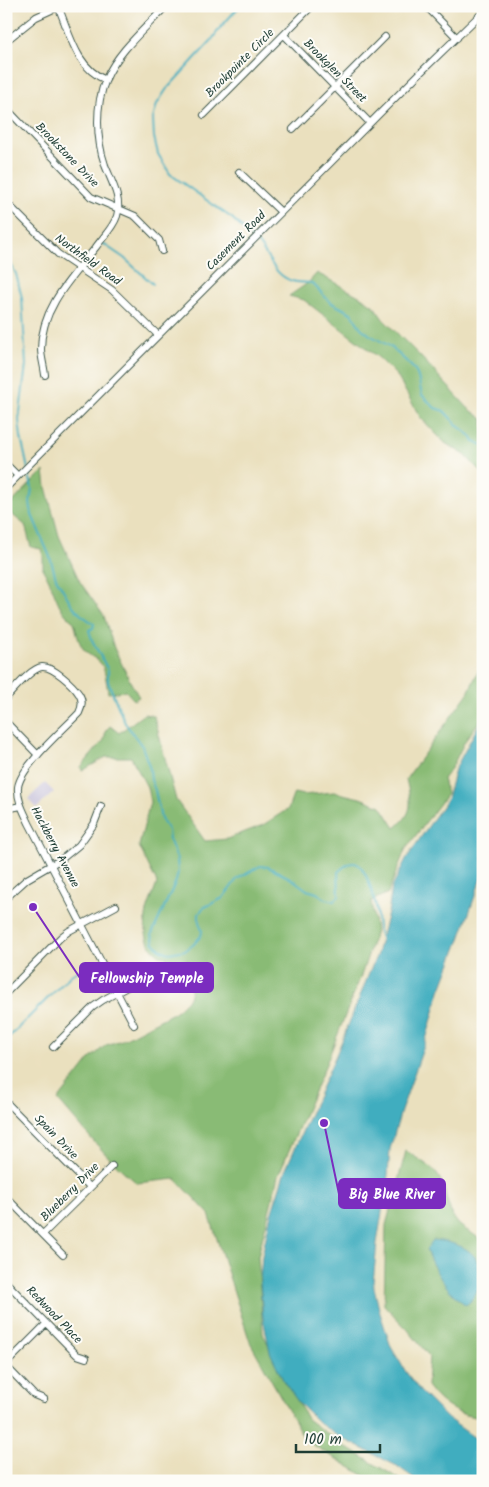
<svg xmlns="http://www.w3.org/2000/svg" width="489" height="1487" font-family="Kalam,sans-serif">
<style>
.industrial{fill:#c5c0da}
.forest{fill:#89bb75;stroke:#547c54}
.water{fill:#41adbf;stroke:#30757a}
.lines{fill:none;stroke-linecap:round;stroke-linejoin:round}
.stream{stroke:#41adbf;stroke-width:2}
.minor-casing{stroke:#3d5549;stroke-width:8}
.minor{stroke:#fff;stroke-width:6}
.labels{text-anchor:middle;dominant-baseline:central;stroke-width:4;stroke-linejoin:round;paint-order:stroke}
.street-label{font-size:12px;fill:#1f3d34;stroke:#fdfcf7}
.leader{fill:none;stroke:#7b2cbf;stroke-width:2}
.callout-dot{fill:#7b2cbf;stroke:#fdfcf7;stroke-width:2}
.callout{fill:#7b2cbf;stroke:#7b2cbf;stroke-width:2}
.callout-label{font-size:14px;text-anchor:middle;font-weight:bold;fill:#fff}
</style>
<rect width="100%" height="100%" fill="#fdfcf7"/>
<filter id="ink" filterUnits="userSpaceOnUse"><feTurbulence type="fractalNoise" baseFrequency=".02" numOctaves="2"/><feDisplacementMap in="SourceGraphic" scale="10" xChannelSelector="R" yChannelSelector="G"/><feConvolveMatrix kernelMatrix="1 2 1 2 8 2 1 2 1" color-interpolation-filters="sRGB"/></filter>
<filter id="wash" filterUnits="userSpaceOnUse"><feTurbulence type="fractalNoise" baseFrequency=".0096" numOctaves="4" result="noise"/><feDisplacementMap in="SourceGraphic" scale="20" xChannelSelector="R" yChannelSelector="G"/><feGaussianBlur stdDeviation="1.12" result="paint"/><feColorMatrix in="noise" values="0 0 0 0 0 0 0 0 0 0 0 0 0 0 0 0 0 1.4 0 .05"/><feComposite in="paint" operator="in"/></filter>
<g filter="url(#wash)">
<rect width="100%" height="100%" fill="#eae0be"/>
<path class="industrial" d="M45,783L54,792L37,808L28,799Z"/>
<path class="forest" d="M317,273L361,297L374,306L383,319L420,356L468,408L483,419V474L465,455L445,443L420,417L397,376L379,358L304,300L289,296L308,283Z
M44,471L46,487L59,536L80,582L104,616L114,648L131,683L139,697L134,700L126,691L108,693C107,685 105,671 102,665C98,659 91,657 86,652C78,644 77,632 74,622C56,611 55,586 43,570V556L41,549L31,547L25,525L10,513L7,508L34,480Z
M483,661V716L465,741L452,767L443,779L447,794L405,850L388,893L371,901L376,931L362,973L326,1064L278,1176L258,1256L263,1334L307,1419L344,1446L403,1481H373L305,1440L250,1342L209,1214L176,1179L137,1183C107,1159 83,1129 58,1100L90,1059L106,1045L122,1040L175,1012L189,998L195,972L188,960C159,962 142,948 146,917C147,906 154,894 157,883L139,846L150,802L147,787L131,757H106L82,771L81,767L104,740L106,730L110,726L119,733L144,714L154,716L176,800L205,841L227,839L263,825L288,809L294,793L303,795L334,792L360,798L381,806L395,828C415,812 411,802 406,779L468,693Z
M406,1151C414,1157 432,1166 437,1174C447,1188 446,1208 456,1221C463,1231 477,1233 483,1244V1418C458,1416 442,1406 427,1386L429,1356L408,1330L384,1305L386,1225Z"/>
<path class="water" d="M483,717V873L460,939L440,991L425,1043L401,1111L390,1149L388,1175L377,1243L373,1283L380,1313L391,1347L406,1372L420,1391L447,1418L475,1438L483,1440V1481H418L397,1466L336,1435L319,1423L299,1403L284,1382L270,1352L263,1318L260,1282L262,1256L270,1218L285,1171L339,1048L377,954L388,913L392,887L406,859L447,799L455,769Z
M433,1240C445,1241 466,1245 474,1256C480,1263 480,1275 482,1283L472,1300L466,1305C447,1292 435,1272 426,1250Z"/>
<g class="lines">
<path class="stream" d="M242,6L237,9L220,28L211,41L166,90L157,104L153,119L154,137L158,154L170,174L233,219L252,238
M256,241C269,255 273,275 292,281C298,283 306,282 312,283L330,302L351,313L361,328L370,335L391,347L405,360L415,370L418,377L422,395L435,408L444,411L458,426L471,436L474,442L483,445
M102,243L124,258L153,284
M6,255L16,274L22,298L26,365L19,420L21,437L32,488L30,502L32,515L50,557L56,578L72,605L80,614L94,624L93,628L89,630L92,640L108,670V682L125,723L142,746L150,769L151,780L155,790L161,819L168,830L169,839L177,859L178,872L176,881L152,934L154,943L161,950L169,953L186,950L193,945L201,936L202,931L199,922V914L203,908L223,898L237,879L260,866L268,867L292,879L307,890L317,893L326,899L334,901L339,896L338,872C342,868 348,862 354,863C365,863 374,897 376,906C378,918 376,930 382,940
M6,1040L71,975L96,961"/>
</g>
</g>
<g filter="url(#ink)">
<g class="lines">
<defs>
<path id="minor" d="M58,6C70,34 76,68 106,80
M426,6L457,38
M284,35L370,123
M6,41L36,17L60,6
M6,108L91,197L135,216L159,240L162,251
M204,115L312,6
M293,129L385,37
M239,172L281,212
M6,202L58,254L112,290L158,335
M45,375C44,366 41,357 41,349C41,308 72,277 96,247C103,237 113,228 117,216C122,198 111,181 105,165C96,139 95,105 106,79C118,51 146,28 166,6
M6,464L18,476
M6,488L419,74L483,12
M6,698C14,690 31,668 42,667C53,666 73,685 79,694C83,700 82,707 79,713C64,729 21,766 18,787C17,800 24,812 29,823L134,1025
M6,722L38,755
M6,809L21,806
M6,898L27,879L63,858L79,845L94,824L101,806
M6,993L61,937L69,931L116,906
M53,1047L93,1007L103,1000L138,981
M6,1102L90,1187
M6,1197L63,1255
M43,1234L112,1166
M6,1282L77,1355L86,1358
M6,1364L46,1324
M6,1366L34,1395L44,1399"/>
</defs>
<use href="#minor" class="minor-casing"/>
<use href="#minor" class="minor"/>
</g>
</g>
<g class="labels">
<g class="street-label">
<text transform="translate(240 63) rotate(-45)">Brookpointe Circle</text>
<text transform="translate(335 71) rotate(45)">Brookglen Street</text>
<text transform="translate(67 155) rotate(46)">Brookstone Drive</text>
<text transform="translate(236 241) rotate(-45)">Casement Road</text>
<text transform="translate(88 260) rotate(36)">Northfield Road</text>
<text transform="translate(55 847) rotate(62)">Hackberry Avenue</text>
<text transform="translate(56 1137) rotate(46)">Spain Drive</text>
<text transform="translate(70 1192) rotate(-45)">Blueberry Drive</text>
<text transform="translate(54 1315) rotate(46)">Redwood Place</text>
</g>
</g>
<path class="leader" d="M33 907L80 978M324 1123L339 1194"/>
<g class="callout-dot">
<circle cx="33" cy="907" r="5"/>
<circle cx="324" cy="1123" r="5"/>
</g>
<g class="callout">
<rect x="80" y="963" width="133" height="29" rx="5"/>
<rect x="339" y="1179" width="106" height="29" rx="5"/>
</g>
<g class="callout-label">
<text x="147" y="983">Fellowship Temple</text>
<text x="392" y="1199">Big Blue River</text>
</g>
<rect width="489" height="1487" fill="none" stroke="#fdfcf7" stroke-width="25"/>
<path d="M296 1444v8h84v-8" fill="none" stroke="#1f3d34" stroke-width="2.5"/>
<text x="304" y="1444" font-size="15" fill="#1f3d34" stroke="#fdfcf7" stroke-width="4" paint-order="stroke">100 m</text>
</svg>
